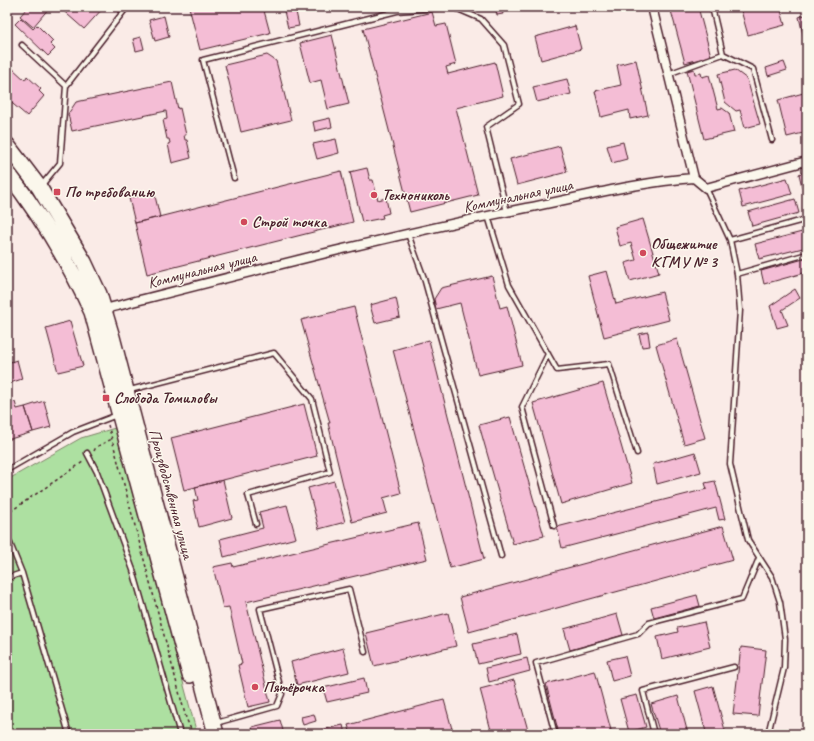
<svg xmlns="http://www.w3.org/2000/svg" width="814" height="741" font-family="Caveat,sans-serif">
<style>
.green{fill:#ade0a1;stroke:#7c8066}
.building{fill:#f4bdd5;stroke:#4a1f2b}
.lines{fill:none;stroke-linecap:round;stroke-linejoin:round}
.lane-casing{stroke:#4a1f2b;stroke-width:7}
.street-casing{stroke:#4a1f2b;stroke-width:11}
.highway-casing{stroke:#4a1f2b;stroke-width:18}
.path{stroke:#4a1f2b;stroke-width:1.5;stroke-dasharray:3 3;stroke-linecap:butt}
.lane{stroke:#fbf7ec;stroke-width:4}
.street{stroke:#fbf7ec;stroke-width:8}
.highway{stroke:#fbf7ec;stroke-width:15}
.poi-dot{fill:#d1495b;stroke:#fbf7ec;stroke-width:1.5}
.labels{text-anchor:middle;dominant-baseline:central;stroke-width:3;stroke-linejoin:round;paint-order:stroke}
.poi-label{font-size:16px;font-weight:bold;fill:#4a1f2b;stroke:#fbf7ec;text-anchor:start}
.street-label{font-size:16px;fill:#4a1f2b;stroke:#fbf7ec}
</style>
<rect width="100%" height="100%" fill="#faebe7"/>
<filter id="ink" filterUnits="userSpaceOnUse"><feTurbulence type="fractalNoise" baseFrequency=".025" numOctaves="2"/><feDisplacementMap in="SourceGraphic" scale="8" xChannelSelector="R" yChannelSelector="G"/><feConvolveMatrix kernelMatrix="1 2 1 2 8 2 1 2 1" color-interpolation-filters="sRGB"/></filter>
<g filter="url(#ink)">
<path class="green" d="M115,428L197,734H7V480L81,438Z"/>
<path class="building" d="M28,7H50L33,27L20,16Z
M59,7H104L84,29Z
M189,7H263L270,33L200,50Z
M283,7H295L299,26L288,28Z
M495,7H507V9L502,10L503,14L497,15Z
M670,7H698L711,56L685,63Z
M740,7H780L785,25L748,35Z
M432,12L436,26L446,24L456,64L446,67L448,74L495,62L503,96L456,108L478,195L410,212L363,29Z
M807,14V43H805L799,17Z
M164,16L169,37L155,41L149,20Z
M21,18L33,29L37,25L53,41L50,44L55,49L48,56L15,24Z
M575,26L581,49L541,60L535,37Z
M332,35L349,104L328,109L321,80L310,83L300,43Z
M141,37L144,49L136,51L133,39Z
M267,55L276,61L291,120L241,132L225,65Z
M636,60L648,115L630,119L629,110L601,117L595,91L621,85L617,65Z
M7,61L12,66L11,67L25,80L27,76L41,89L39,91L44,96L27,116L7,99Z
M784,62L787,70L768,76L766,68Z
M694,69L695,74L701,73L702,77L709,75L718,109L722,108L729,113L734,132L704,139L687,71Z
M735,70L747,79L760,124L745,128L740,110L736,111L725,102L718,74Z
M567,79L571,94L537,102L533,87Z
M172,82L178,109L180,108L186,135H184L185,140H187L191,158L172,163L168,144L170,143L169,139H167L163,120L167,119L166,111L72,131L68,114L76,102Z
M807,92V132L787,137L778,100Z
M330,118L332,127L315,131L313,122Z
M336,139L339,153L317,159L313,144Z
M623,142L627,159L612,163L607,146Z
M560,146L567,172L517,185L510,159Z
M367,168L370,180H373L378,200L386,198L389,213L382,215L383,218L362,222L350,172Z
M341,171L353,222L147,274L135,223Z
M807,171V194L804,195L799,174Z
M787,178L792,194L743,207L739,191Z
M154,192L160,217L135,223L129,198Z
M795,199L799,213L752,226L748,212Z
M643,219L659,273L630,281L625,263L636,260L631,243L620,246L615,227Z
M806,231L807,247L759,259L755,244Z
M807,258V272L764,284L761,271Z
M607,271L616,304L662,292L669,320L604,337L588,276Z
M492,276L500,308L507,306L522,365L478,375L460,303L436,309L434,299L441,288Z
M795,289L800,298L782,310L788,325L777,328L770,306Z
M396,298L400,317L375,323L370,305Z
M354,307L401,493L383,498L387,513L352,522L328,423H330L301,320Z
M70,321L83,366L58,372L46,328Z
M648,332L650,346L642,347L639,334Z
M677,339L705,438L684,444L656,345Z
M429,340L484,559L450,568L393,350Z
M17,360L22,379L7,384V363Z
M603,383L632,483L561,504L533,403Z
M44,401L51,427L33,432L25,407Z
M15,402L17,409L25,407L33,432L7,440V404Z
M304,404L317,456L184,490L171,438Z
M510,417L544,536L513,544L479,425Z
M695,452L701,472L657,484L653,464Z
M223,480L232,518L199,527L193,501L198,500L195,487Z
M334,481L345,522L319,529L308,488Z
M715,481L725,519L719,520L716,508L562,548L557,527L707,489L705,483Z
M287,505L296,538L224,557L220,539L263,528L259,512Z
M418,523L427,559L246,602L270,702L248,707L238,665L242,664L229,607L223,608L213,567L232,563L233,567Z
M723,526L733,560L469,632L460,597Z
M697,595L700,606L654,618L651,607Z
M448,613L456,646L374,666L366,633Z
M617,614L623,635L570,650L564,629Z
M704,622L710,647L662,659L657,637L678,632L677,628Z
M517,634L521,654L478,664L473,644Z
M741,647L766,650L758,716L733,714Z
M343,648L349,672L297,685L291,662Z
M625,656L630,676L612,681L607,660Z
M527,658L530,671L489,682L486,668Z
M595,671L612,734H559L546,684Z
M364,678L367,693L327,702L323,688Z
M514,680L529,734H492L480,689Z
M713,686L726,734H700L706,732L695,691Z
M637,695L646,727L629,732L620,699Z
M678,696L688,734H660L651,704Z
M444,700L452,729L433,734H351L348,725Z
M314,714L316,721L303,725L301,717Z
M280,720L284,734H254L252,727Z
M343,725L345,734H305Z
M452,729L453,734H433Z"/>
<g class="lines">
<defs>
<path id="lane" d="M453,7L481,19L504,45L519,104L486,127L507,212
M22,45L66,86
M723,54L753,69L772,140
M668,74L723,54L712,7H714
M234,178L203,60L397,11L447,7
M41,186L60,163L66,86L127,7
M706,188L730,240L737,274L740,310L730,464L748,540L772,577L780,602L785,639L784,668L768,734
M488,216L509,285L557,370L609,364L637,453
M408,234L424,278L501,556
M730,240L807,219
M737,274L807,254
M806,344L807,347
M548,354L522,407L554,526
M130,390L274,353L312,399L330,472L248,495L256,524
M87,453L97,472L133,570L180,734
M7,470L73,432L117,415
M7,536L22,573L69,734
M7,578L22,573
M216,723L277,706L282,694L260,609L349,589L365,652
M555,734L536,663L638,634L649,623L742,599L759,558
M654,734L643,691L734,667"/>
<path id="street" d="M652,7L694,178
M101,310C242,274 383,237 526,208C581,197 638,182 694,178L706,188L807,161"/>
<path id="highway" d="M7,145L39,187L84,262L99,294L112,337L216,734
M7,172C41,216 69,262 92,312L190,675"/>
</defs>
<use href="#lane" class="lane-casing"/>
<use href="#street" class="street-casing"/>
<use href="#highway" class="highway-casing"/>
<path class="path" d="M108,425L113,443L186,718L193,734
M94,451L96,447L112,439
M7,516L8,513L83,462
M241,729L243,734"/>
<use href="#lane" class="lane"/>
<use href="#street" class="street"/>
<use href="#highway" class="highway"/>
</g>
</g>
<g class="poi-dot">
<rect x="53" y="188" width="8" height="8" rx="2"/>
<circle cx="374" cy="195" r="4"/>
<circle cx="244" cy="222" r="4"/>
<circle cx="643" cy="253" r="4"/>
<rect x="102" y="394" width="8" height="8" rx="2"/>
<circle cx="255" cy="687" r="4"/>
</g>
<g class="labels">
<g class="poi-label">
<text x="65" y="192">По требованию</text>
<text x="382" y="195">Технониколь</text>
<text x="252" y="222">Строй точка</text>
<text x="651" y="244">Общежитие<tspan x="651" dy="18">КГМУ № 3</tspan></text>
<text x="114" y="398">Слобода Томиловы</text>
<text x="263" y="687">Пятёрочка</text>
</g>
<g class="street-label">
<text transform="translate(518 196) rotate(-12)">Коммунальная улица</text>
<text transform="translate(202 270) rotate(-14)">Коммунальная улица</text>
<text transform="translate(171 494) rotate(75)">Производственная улица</text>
</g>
</g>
<rect width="814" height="741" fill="none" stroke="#fbf7ec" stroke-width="24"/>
<rect x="12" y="12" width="790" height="717" fill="none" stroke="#4a1f2b" stroke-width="1.5" filter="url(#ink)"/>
</svg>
